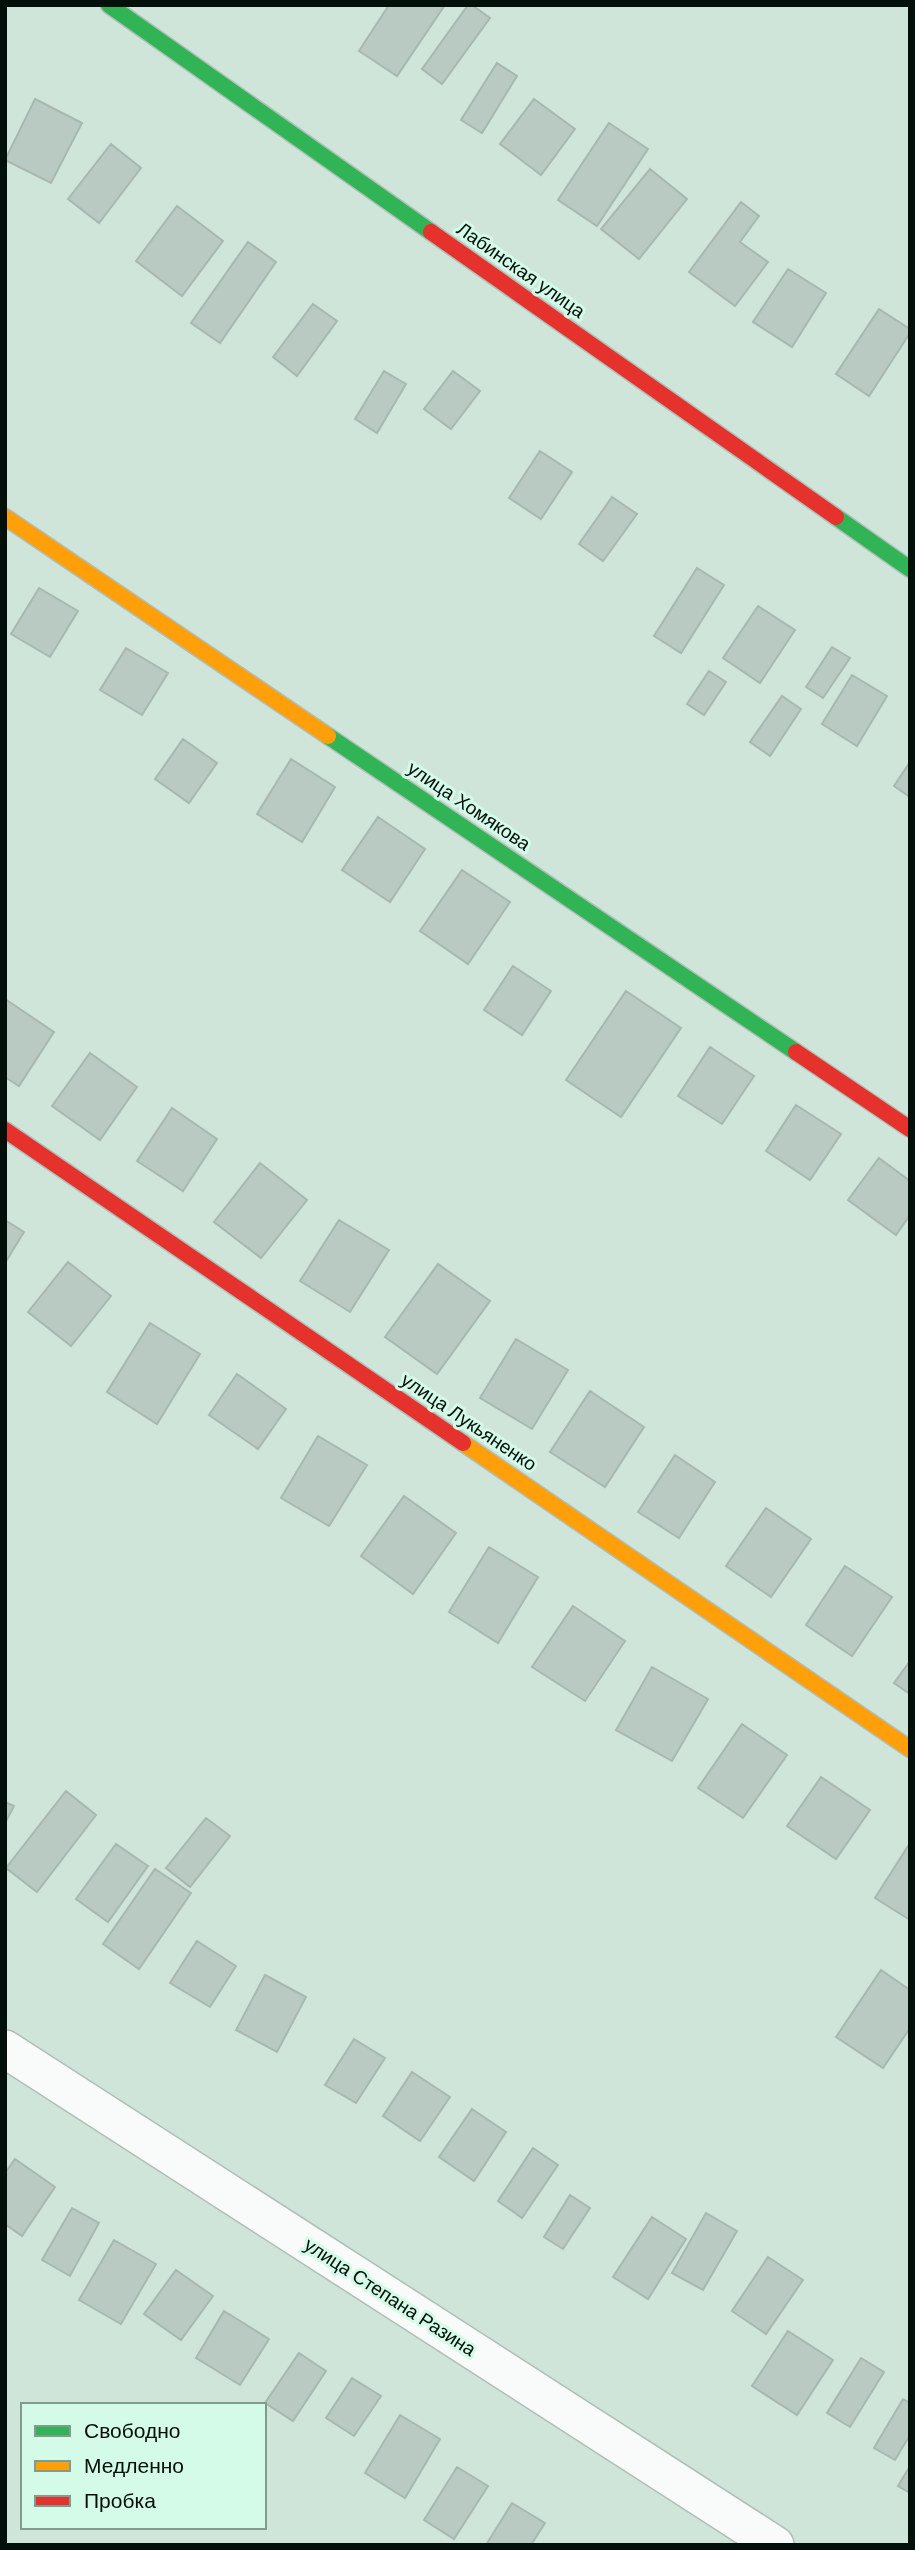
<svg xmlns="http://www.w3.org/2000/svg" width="915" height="2550" font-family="'DM Sans',sans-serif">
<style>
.building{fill:#b8cac1;stroke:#a7b8b0;stroke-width:2}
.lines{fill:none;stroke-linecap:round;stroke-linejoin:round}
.street-casing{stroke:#afbfb7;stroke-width:40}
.fast-casing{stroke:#afbfb7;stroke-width:19}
.slow-casing{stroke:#afbfb7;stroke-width:19}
.jam-casing{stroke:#afbfb7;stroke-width:19}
.street{stroke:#f8fbf9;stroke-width:37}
.fast{stroke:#30b455;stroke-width:16}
.slow{stroke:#ff9f0a;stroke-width:16}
.jam{stroke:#e5322d;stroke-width:16}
.labels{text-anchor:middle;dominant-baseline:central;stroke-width:6;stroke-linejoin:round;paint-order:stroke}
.street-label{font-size:19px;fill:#030f09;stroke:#d4fae8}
</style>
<rect width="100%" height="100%" fill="#cfe5da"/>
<path class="building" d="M389,5H445L397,76L359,51Z
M468,5H472L490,18L442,84L422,69Z
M497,63L517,76L482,133L461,120Z
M35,99L82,123L51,183L5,160Z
M534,99L575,129L541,175L500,144Z
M609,123L648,149L597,226L558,200Z
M111,144L141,168L99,223L68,199Z
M650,169L687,199L639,259L601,229Z
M741,202L759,216L740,242L768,262L735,306L689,272Z
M177,206L223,241L182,296L136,261Z
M248,242L276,262L220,343L191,323Z
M788,269L826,293L792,347L753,322Z
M313,304L337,321L297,376L273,357Z
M879,309L910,329V333L869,396L836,374Z
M384,371L406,384L377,433L355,419Z
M453,371L480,391L451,429L424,409Z
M540,451L572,472L541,519L509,498Z
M612,497L637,514L603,561L579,544Z
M697,568L724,585L681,653L654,636Z
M39,588L78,611L50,657L11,634Z
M758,606L795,630L760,683L723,658Z
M832,647L850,658L823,698L806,687Z
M126,648L168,673L142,715L100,690Z
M709,671L726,682L704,715L687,704Z
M852,675L887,696L857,746L822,724Z
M782,696L801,709L770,756L750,742Z
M183,739L217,763L189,803L155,779Z
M291,759L335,787L302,842L257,814Z
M910,762V797L894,786Z
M378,817L425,849L390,902L342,870Z
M462,870L510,902L468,964L420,931Z
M513,966L551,991L522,1035L484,1010Z
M626,991L681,1028L621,1117L566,1080Z
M5,999L54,1032L19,1086L5,1077Z
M710,1047L754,1076L722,1124L678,1096Z
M90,1053L137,1087L100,1140L52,1106Z
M796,1105L841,1134L810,1180L766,1151Z
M172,1108L217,1139L183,1191L137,1161Z
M879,1158L910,1181V1215L896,1235L848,1200Z
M260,1163L307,1200L261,1258L214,1222Z
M5,1220L24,1232L5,1263Z
M339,1220L389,1250L350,1312L300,1281Z
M68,1262L111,1296L71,1346L28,1312Z
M438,1264L490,1301L437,1374L385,1337Z
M150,1323L200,1354L157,1424L107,1392Z
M516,1339L568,1370L532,1429L480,1398Z
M237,1374L286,1409L258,1449L209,1415Z
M590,1391L644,1427L605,1487L550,1452Z
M318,1436L367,1465L329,1526L281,1498Z
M675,1455L715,1482L679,1538L638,1512Z
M404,1496L456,1533L413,1594L361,1556Z
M766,1508L811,1539L771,1597L726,1566Z
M489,1547L538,1577L498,1643L449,1612Z
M845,1566L892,1597L852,1656L806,1625Z
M573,1606L625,1641L585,1701L532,1667Z
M910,1661V1694L894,1683Z
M652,1667L708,1699L672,1761L616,1730Z
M742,1724L787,1755L743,1818L698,1788Z
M821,1777L870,1810L836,1859L787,1826Z
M66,1791L96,1815L37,1892L6,1868Z
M5,1802L14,1806L5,1823Z
M206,1818L230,1836L190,1887L166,1868Z
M910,1843V1920L875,1898Z
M116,1844L148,1866L108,1922L76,1899Z
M155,1869L191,1893L139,1969L103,1944Z
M197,1941L236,1966L210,2007L170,1983Z
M881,1970L910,1990V2028L883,2068L836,2037Z
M265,1975L306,1997L277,2052L236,2030Z
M354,2039L385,2058L356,2103L325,2085Z
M412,2072L450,2097L420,2141L383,2116Z
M472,2109L506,2132L474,2181L439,2157Z
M533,2148L558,2165L522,2218L498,2201Z
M15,2159L55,2187L22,2236L5,2224V2173Z
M570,2195L590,2208L563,2249L544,2237Z
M72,2208L99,2223L70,2276L42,2260Z
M706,2213L737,2231L703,2290L672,2273Z
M652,2217L686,2239L648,2299L613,2277Z
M114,2240L156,2264L121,2324L79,2300Z
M768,2257L803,2280L766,2334L732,2311Z
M176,2270L213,2296L181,2340L144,2314Z
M224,2311L269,2339L240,2385L196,2358Z
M788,2331L833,2360L797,2415L752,2386Z
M299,2353L326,2371L293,2421L265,2403Z
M861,2358L884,2372L850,2427L827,2413Z
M352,2378L381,2396L354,2436L326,2418Z
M903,2399L910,2403V2435L895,2460L874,2448Z
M400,2415L440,2439L405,2498L365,2473Z
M910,2466V2493L898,2486Z
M457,2467L488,2486L454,2539L424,2520Z
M512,2503L545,2523L531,2545H486Z"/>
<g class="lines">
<defs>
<path id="street" d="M5,2049L775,2545"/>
<path id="fast" d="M109,5L431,232
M836,517L910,569
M328,736L796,1052"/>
<path id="slow" d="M5,517L328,736
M463,1443L910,1749"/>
<path id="jam" d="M431,232L836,517
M796,1052L910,1129
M5,1130L463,1443"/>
</defs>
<use href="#street" class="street-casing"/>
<use href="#fast" class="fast-casing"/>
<use href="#slow" class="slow-casing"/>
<use href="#jam" class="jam-casing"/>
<use href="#street" class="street"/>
<use href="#fast" class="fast"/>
<use href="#slow" class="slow"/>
<use href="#jam" class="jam"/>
</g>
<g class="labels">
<g class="street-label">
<text transform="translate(521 270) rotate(35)">Лабинская улица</text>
<text transform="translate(469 806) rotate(34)">улица Хомякова</text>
<text transform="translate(469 1422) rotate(34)">улица Лукьяненко</text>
<text transform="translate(390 2297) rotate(33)">улица Степана Разина</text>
</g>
</g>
<rect width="915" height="2550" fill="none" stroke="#030f09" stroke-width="14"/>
<rect x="21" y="2403" width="245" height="126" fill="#d4fae8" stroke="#809c8f" stroke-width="2"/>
<rect x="35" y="2426" width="35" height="10" fill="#30b455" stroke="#809c8f" stroke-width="2"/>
<text x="84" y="2438" font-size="21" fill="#030f09">Свободно</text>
<rect x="35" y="2461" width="35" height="10" fill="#ff9f0a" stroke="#809c8f" stroke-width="2"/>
<text x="84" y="2473" font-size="21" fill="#030f09">Медленно</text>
<rect x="35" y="2496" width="35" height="10" fill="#e5322d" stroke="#809c8f" stroke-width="2"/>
<text x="84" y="2508" font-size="21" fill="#030f09">Пробка</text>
</svg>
